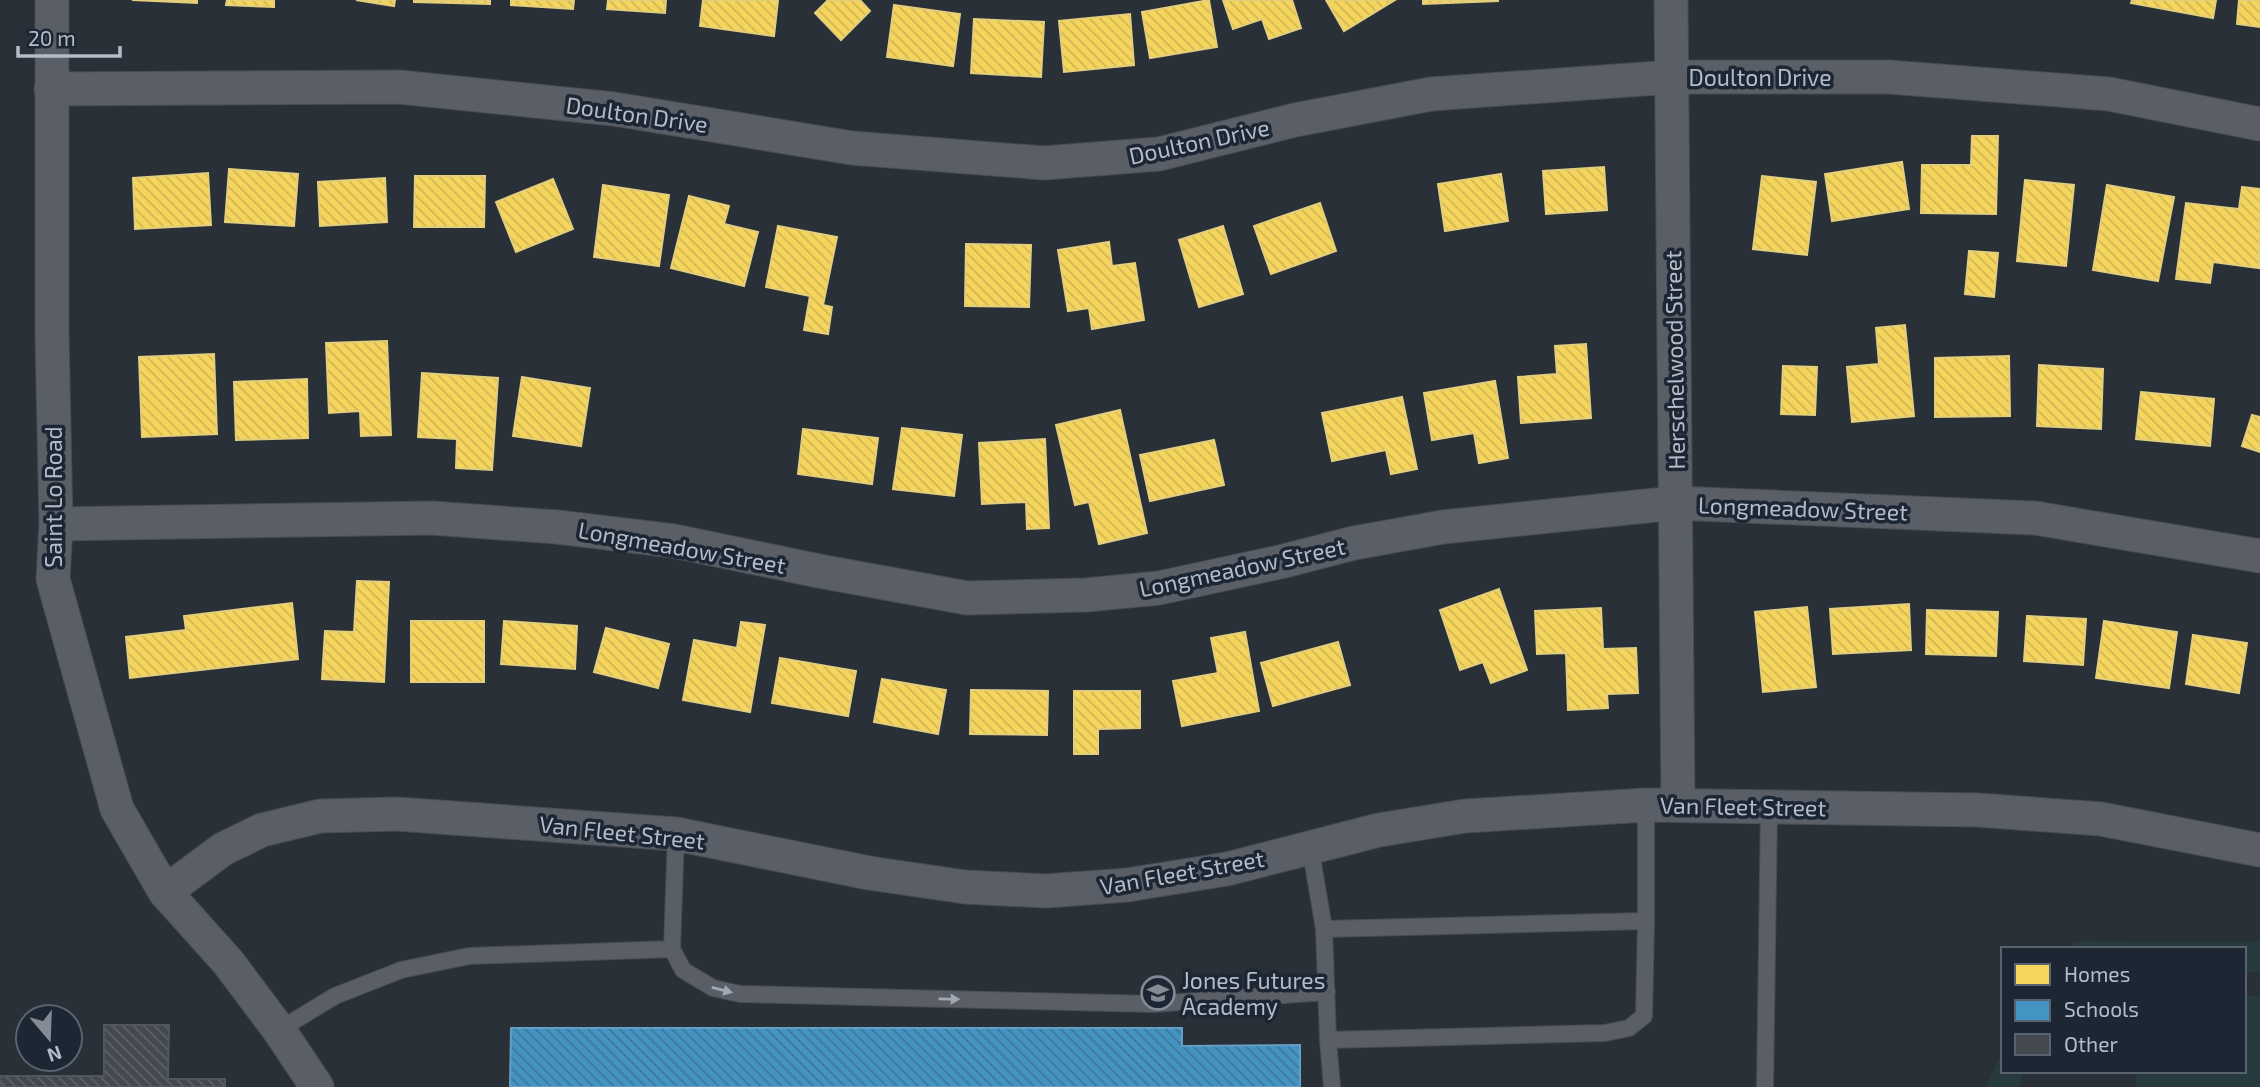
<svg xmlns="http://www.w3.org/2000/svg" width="2260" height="1087" font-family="'Exo 2',sans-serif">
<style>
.garden{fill:#273a3e}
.homes{fill:url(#homes-back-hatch);stroke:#e2ce7d;stroke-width:2}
.schools{fill:url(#schools-back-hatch);stroke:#659fc5;stroke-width:2}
.building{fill:url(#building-back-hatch);stroke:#52575f;stroke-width:2}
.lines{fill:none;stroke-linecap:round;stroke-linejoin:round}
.lane-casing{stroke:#484c53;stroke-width:18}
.street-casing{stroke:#484c53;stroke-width:35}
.lane{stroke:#5a5e66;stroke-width:16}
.street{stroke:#5a5e66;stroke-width:33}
.oneway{fill:#a2a9b5}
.labels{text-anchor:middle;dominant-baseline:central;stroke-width:7;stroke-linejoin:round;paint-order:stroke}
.street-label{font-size:23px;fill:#b4bcc9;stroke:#1d2633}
.poi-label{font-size:23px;fill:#b4bcc9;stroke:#1d2633;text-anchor:start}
</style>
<defs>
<pattern id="homes-back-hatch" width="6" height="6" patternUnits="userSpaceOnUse" patternTransform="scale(1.75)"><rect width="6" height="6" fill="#f6d55c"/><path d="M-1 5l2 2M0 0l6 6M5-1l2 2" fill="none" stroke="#d0b656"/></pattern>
<pattern id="schools-back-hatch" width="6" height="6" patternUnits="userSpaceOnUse" patternTransform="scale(1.75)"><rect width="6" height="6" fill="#4393c3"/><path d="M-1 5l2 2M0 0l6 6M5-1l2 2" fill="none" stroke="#3f789a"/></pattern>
<pattern id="building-back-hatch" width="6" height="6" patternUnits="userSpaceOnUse" patternTransform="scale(1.75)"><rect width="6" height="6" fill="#444950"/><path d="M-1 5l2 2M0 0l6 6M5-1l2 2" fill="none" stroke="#5d6168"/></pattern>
</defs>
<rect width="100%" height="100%" fill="#2a3038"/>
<path class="garden" d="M2073,941L2260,942V972H2244V949H2073Z
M2244,996H2260V1087H2136V1071H2244Z
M2003,1049V1071H2025L2018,1087H1986Z"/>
<path class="homes" d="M132,0H197V3Z
M227,0H274V7L226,5Z
M356,0H395L394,6Z
M414,0H490V4L414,2Z
M511,0H574L573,9L511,5Z
M608,0H666L665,13L607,9Z
M703,0H778L774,36L700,26Z
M828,0H860L870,11L841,40L815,13Z
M1209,0L1217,47L1150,58L1142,12Z
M1223,0H1292L1301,28L1269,39L1262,19L1233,29Z
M1326,0H1395L1344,31Z
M1423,0H1498V1L1423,4Z
M2132,0H2216L2213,18L2131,3Z
M2239,0H2260V27L2237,24Z
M894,5L960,14L953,66L887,57Z
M1130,14L1134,65L1064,72L1059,21Z
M974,19L1044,22L1041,77L971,73Z
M1972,136H1998L1996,214L1921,213L1922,165H1971Z
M1902,162L1909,209L1832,221L1825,174Z
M1604,167L1607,210L1546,214L1543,171Z
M229,169L298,174L294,226L225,222Z
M208,173L211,225L135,229L133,178Z
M1501,174L1508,221L1445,231L1438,184Z
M415,176H485L484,227H414Z
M1762,176L1816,182L1807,255L1753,249Z
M385,178L387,222L320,226L318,182Z
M553,179L573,229L516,252L496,202Z
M2025,180L2074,185L2066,266L2017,261Z
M603,185L669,195L659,266L594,257Z
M2107,185L2174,197L2158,281L2093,270Z
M2242,187L2260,189L2259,268L2213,262L2210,283L2176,279L2186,203L2239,209Z
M689,196L729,206L724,224L758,232L744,286L671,268Z
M1320,203L1336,251L1271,274L1254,226Z
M778,226L837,237L823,305L832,307L828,334L804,330L810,296L766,287Z
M1223,226L1243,294L1199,307L1179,240Z
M1109,242L1112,266L1135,263L1144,320L1092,329L1089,308L1068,311L1058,250Z
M966,244L1031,245L1029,307L965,306Z
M1969,251L1998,253L1994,297L1965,294Z
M1905,325L1914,416L1852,422L1847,367L1879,364L1876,328Z
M387,341L391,435L361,436L360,411L329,413L326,343Z
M1586,344L1591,418L1521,423L1518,377L1557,374L1555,346Z
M214,354L217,434L142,437L139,357Z
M2009,356L2010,416L1935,417V358Z
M2039,365L2103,369L2101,429L2037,426Z
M1783,366L1817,367L1815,415L1781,414Z
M422,373L498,378L492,470L456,468L457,439L418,437Z
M522,377L590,388L581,446L513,436Z
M307,379L308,438L236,440L234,382Z
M1495,381L1508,458L1479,463L1474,433L1432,440L1424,393Z
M2141,392L2214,399L2210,446L2136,439Z
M1402,397L1417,469L1391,474L1386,450L1332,461L1322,413Z
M1120,410L1147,533L1099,544L1089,502L1075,505L1056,425Z
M2252,415L2260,417V452L2242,446Z
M902,428L962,435L954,496L893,489Z
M803,429L878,438L872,484L798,474Z
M1045,439L1049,528L1027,529L1026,502L982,504L979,443Z
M1214,440L1224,485L1150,501L1140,455Z
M357,581L389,582L384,682L322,679L325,631L354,632Z
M1499,589L1527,670L1491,683L1483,662L1460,670L1440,610Z
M292,603L298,659L130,678L126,637L186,630L184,616Z
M1909,604L1911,650L1833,654L1830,609Z
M1807,607L1816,687L1763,692L1755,612Z
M1601,608L1603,649L1636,648L1638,693L1607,694L1608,708L1568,710L1566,653L1537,654L1535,611Z
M1927,610L1998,612L1996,656L1926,654Z
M2027,616L2086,619L2083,665L2024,661Z
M411,621H484V682H411Z
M504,621L577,626L575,669L501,664Z
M2104,621L2177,632L2169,688L2096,678Z
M741,622L765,625L750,712L683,700L694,640L737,648Z
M606,628L669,644L658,688L594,672Z
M1245,632L1259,711L1182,726L1173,681L1218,673L1211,638Z
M2193,635L2247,643L2239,693L2186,684Z
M1338,642L1350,685L1273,706L1261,663Z
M780,658L856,671L848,716L772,703Z
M882,679L946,690L938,734L874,722Z
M971,690L1048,691L1047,735L970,734Z
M1074,691H1140V728L1098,729V754H1074Z"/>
<path class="schools" d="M511,1028H1182V1046L1300,1045V1087H510Z"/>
<path class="building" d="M104,1025H169L168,1079H225V1087H0V1076H104Z"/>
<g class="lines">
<defs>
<path id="lane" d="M1646,805V921
M1310,846L1324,929L1328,1040L1332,1087
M1324,929L1646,921L1644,1016L1629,1028L1605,1033L1328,1040
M672,949L683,970L713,988L740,994L1153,1004L1327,992
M279,1030L335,996L401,970L469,956L672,949L676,834
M1765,1087L1769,806"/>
<path id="street" d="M52,0V334L56,524L53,579L117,809L165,892L228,962L279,1030L317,1087
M1671,0L1678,805
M51,89L399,87L614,109L852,148L1044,163L1159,154L1295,120L1431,94L1672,77H1889L2109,94L2260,124
M56,524L431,518L557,527L674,541L819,571L967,598L1086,595L1159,588L1280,562L1354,543L1443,527L1675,503L2035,518L2260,556
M165,892L223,849L262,830L320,816L397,814L676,834L869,873L965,887L1046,891L1127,885L1227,869L1379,830L1465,816L1646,805L1977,810L2101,819L2260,850"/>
</defs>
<use href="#lane" class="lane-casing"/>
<use href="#street" class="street-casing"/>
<use href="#lane" class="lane"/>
<use href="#street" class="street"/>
</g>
<defs><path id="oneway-solid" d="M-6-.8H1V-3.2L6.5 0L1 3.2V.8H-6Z" transform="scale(1.75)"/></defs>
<g class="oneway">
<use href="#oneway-solid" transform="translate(722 990) rotate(14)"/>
<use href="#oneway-solid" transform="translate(949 999) rotate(1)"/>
</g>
<defs>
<symbol id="school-ring" viewBox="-11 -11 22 22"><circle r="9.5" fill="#1d2633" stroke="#848b96" stroke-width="1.5"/><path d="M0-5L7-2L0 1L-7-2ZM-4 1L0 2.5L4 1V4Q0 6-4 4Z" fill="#848b96"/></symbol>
</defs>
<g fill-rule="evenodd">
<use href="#school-ring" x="1139" y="974" width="38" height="38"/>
</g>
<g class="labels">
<g class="street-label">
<text x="1760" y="77">Doulton Drive</text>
<text transform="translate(637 114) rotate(8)">Doulton Drive</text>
<text transform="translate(1199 141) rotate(-12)">Doulton Drive</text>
<text transform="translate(1674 360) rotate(-91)">Herschelwood Street</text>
<text transform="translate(53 497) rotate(-90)">Saint Lo Road</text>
<text transform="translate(1803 508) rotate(2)">Longmeadow Street</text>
<text transform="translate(682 547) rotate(10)">Longmeadow Street</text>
<text transform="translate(1242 567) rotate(-12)">Longmeadow Street</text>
<text transform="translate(1743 806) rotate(1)">Van Fleet Street</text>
<text transform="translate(622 832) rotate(6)">Van Fleet Street</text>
<text transform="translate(1182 872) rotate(-10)">Van Fleet Street</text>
</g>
<g class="poi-label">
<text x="1182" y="980">Jones Futures<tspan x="1182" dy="26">Academy</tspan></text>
</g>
</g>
<rect x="2001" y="947" width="245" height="126" fill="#1d2633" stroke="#59626f" stroke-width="2"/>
<rect x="2015" y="964" width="35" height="21" fill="#f6d55c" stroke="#59626f" stroke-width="2"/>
<text x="2064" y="982" font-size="21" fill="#b4bcc9">Homes</text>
<rect x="2015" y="1000" width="35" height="21" fill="#4393c3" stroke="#59626f" stroke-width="2"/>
<text x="2064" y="1017" font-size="21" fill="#b4bcc9">Schools</text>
<rect x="2015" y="1034" width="35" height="21" fill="#444950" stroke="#59626f" stroke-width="2"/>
<text x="2064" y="1052" font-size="21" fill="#b4bcc9">Other</text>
<g transform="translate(49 1038) rotate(161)"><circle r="33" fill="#1d2633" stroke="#59626f" stroke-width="2"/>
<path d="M0-5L12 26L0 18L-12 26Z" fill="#848b96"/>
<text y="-10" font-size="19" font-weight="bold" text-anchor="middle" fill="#b4bcc9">N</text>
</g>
<path d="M18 46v10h102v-10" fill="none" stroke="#b4bcc9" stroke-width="3.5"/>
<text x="28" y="46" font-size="21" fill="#b4bcc9" stroke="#1d2633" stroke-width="5" paint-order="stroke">20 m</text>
</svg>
